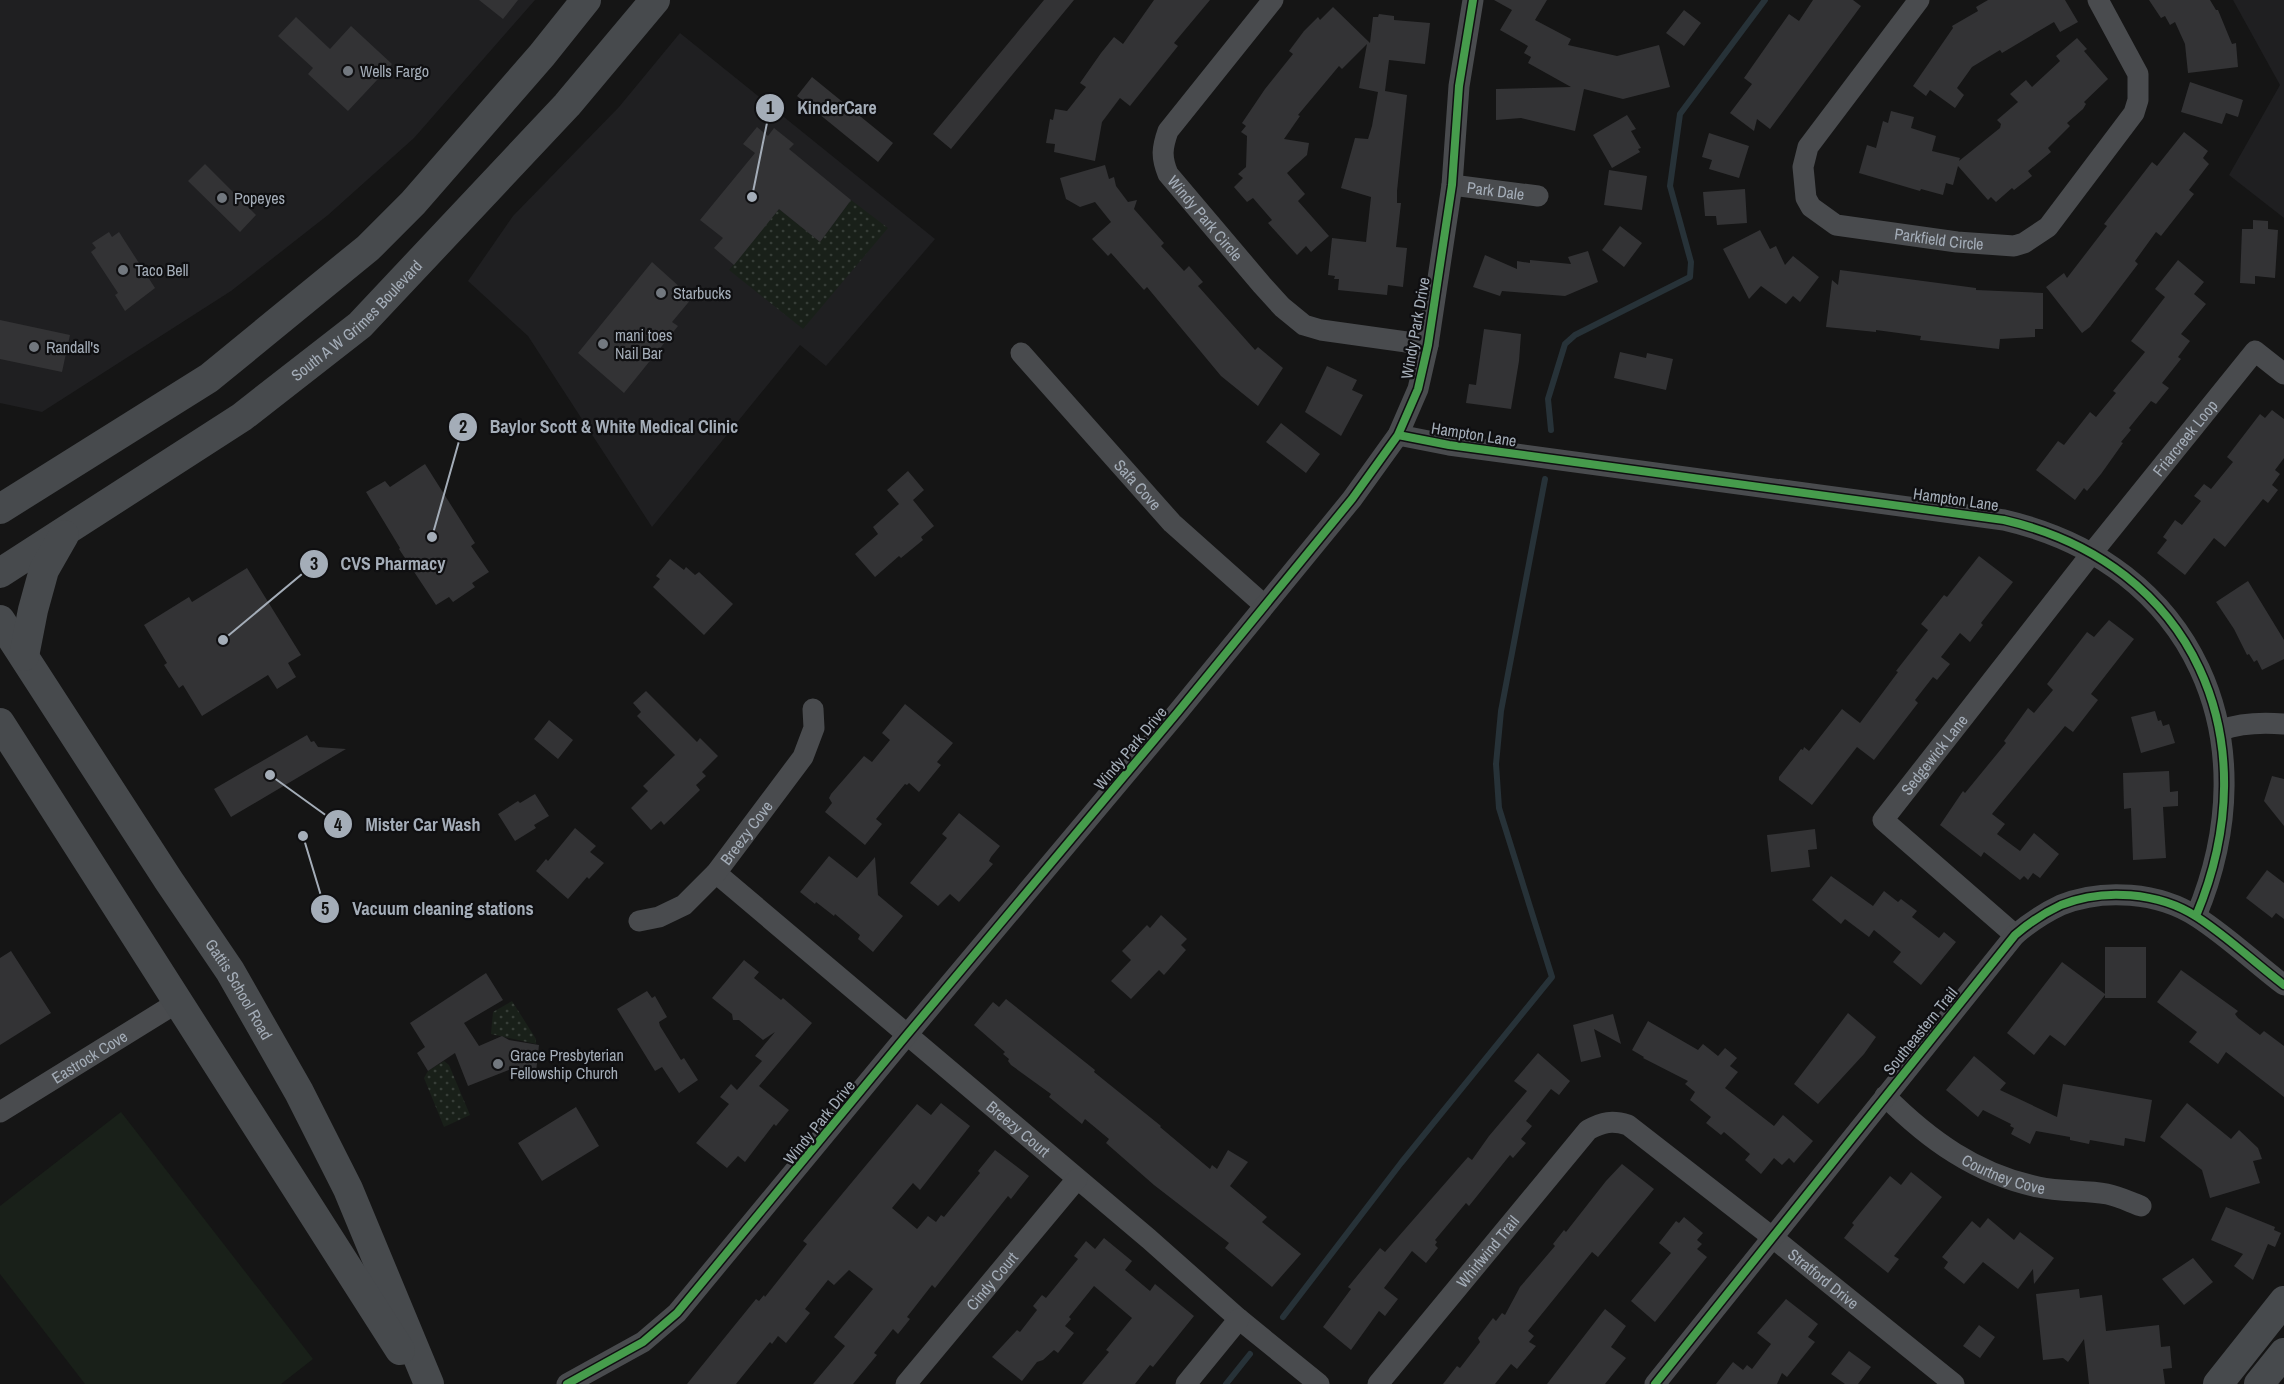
<svg xmlns="http://www.w3.org/2000/svg" width="2284" height="1384" font-family="'Archivo Narrow',sans-serif">
<style>
.built{fill:#1f1f21}
.grass{fill:url(#grass-dots)}
.garden{fill:#192019}
.lines{fill:none;stroke-linecap:round;stroke-linejoin:round}
.stream{stroke:#273238;stroke-width:6}
.building{fill:#333335}
.minor{stroke:#494b4e;stroke-width:21}
.secondary{stroke:#474a4d;stroke-width:30}
.cycleway-casing{stroke:#0f0f11;stroke-width:11}
.cycleway{stroke:#469c4c;stroke-width:8}
.poi-dot{fill:#72787f;stroke:#0f0f11;stroke-width:2}
.labels{text-anchor:middle;dominant-baseline:central;stroke-width:4.5;stroke-linejoin:round;paint-order:stroke}
.poi-label{font-size:16px;fill:#a4adb8;stroke:#0f0f11;text-anchor:start}
.street-label{font-size:16px;fill:#a4adb8;stroke:#0f0f11}
.leader{fill:none;stroke:#a4adb8;stroke-width:2}
.callout-dot{fill:#a4adb8;stroke:#0f0f11;stroke-width:2}
.mark-label{font-size:18px;text-anchor:middle;font-weight:bold;fill:#111}
.callout-label{font-size:18px;text-anchor:middle;font-weight:bold;fill:#a4adb8;stroke:#0f0f11;stroke-width:4.5;stroke-linejoin:round;paint-order:stroke}
</style>
<defs>
<pattern id="grass-dots" width="8" height="8" patternUnits="userSpaceOnUse" patternTransform="scale(1.5)"><rect width="8" height="8" fill="#192019"/><path d="M2 2h.1M6 6h.1" fill="none" stroke="#373e38" stroke-width="1.8" stroke-linecap="round"/></pattern>
</defs>
<rect width="100%" height="100%" fill="#151515"/>
<path class="built" d="M0,0H535L414,138L328,215L231,291L42,412L0,403Z
M2233,0H2284V218L2229,175L2280,85Z
M680,33L935,239L826,366L800,345L652,527L528,336L468,281L513,216L619,107Z"/>
<path class="grass" d="M851,200L888,228L803,329L729,270L779,209L820,242Z
M512,1001L536,1039V1044L491,1034L493,1012Z
M444,1061L449,1065L470,1115L444,1127L424,1078L428,1071Z"/>
<path class="garden" d="M121,1112L313,1359L281,1384H85L0,1274V1206Z"/>
<g class="lines">
<path class="stream" d="M1551,430L1548,399L1565,344L1575,335L1690,277L1691,262L1670,186L1680,114L1765,0
M1283,1317L1401,1163L1552,977L1499,808L1496,764L1501,711L1545,479
M1226,1384L1250,1354"/>
</g>
<path class="building" d="M479,0H518L503,19Z
M1044,0H1074L951,149L933,134Z
M1154,0H1210L1174,43L1178,46L1130,106L1120,98L1102,122L1095,161L1054,152L1055,144L1046,143L1050,119L1053,120L1055,109L1067,111L1086,87L1080,83L1101,53L1114,37L1123,44Z
M1494,0H1547L1535,20L1571,39L1568,45L1617,56L1659,45L1670,87L1623,99L1584,89L1575,131L1521,118L1496,120V89L1571,87L1528,63L1531,57L1524,53L1528,46L1500,30L1512,10Z
M1813,0H1853L1861,6L1770,129L1757,119L1754,131L1730,113L1752,84L1744,78L1789,14L1799,21Z
M1988,0H2065L2078,22L2060,32L2054,22L2002,53L2000,50L1972,67L1957,88L1964,95L1955,108L1930,90L1926,96L1913,86L1953,28L1952,26L1978,11L1976,7Z
M2149,0H2210L2216,10H2218L2232,44L2236,43L2238,67L2188,73L2185,44L2175,22L2170,25L2165,16L2161,18Z
M1333,7L1370,43L1373,17H1378L1379,14L1394,16V20L1430,23L1425,64L1389,60L1385,91L1407,95L1397,191V203H1401L1396,247L1407,248L1403,287L1388,285L1387,295L1338,290L1339,279H1334L1335,276L1328,275L1332,238L1366,242L1371,197L1341,188L1355,138L1368,139L1372,126L1378,92L1359,88L1367,44L1342,69L1339,66L1298,115L1300,116L1284,139L1309,143L1307,155L1287,173L1305,194L1298,201L1329,236L1311,252L1306,246L1297,255L1268,223L1272,220L1253,198L1247,202L1234,187L1243,178L1238,174L1246,167L1247,136L1241,132L1246,126L1242,123L1265,89L1293,54L1289,51L1304,31L1318,17L1320,20Z
M1684,10L1701,23L1684,46L1666,33Z
M296,17L330,49L351,26L392,64L348,111L308,74L313,68L278,36Z
M2077,38L2087,49L2084,51L2108,79L2084,102L2086,104L2083,109L2067,123L2070,126L2048,148L2051,152L2028,171L2032,176L2014,190L2012,188L1996,202L1991,197L1988,200L1958,166L1953,185L1946,183L1943,195L1921,189L1920,191L1859,173L1867,145L1876,148L1883,121L1888,123L1891,111L1914,117L1911,128L1936,136L1932,151L1960,158L1959,161L2000,128L2001,124L1997,120L2018,102L2010,94L2026,80L2032,87L2060,61L2056,56Z
M812,77L893,143L878,162L797,96Z
M2190,82L2243,100L2238,117L2226,113L2222,124L2181,112Z
M1627,115L1636,129L1631,131L1641,148L1638,149L1640,152L1612,168L1593,135Z
M757,127L768,136L774,128L794,144L789,149L851,200L820,242L779,209L734,265L714,248L723,238L700,220L755,153L743,144Z
M2184,132L2208,151L2203,158L2209,164L2189,190L2194,194L2161,236L2156,232L2135,261L2138,264L2090,327L2082,333L2046,287L2064,273L2067,278L2107,226L2104,224L2152,162L2157,166Z
M1709,133L1749,146L1739,178L1709,169L1712,160L1702,157Z
M205,164L256,215L240,232L188,181Z
M1105,165L1109,179L1114,177L1116,186L1128,202L1137,200L1134,209L1164,243L1161,246L1184,271L1189,266L1203,282L1198,286L1255,350L1258,347L1283,368L1258,406L1221,376L1147,287L1144,290L1111,253L1108,256L1092,239L1111,222L1095,202L1080,207L1066,199L1060,178Z
M1609,170L1647,176L1642,210L1604,205Z
M1745,189L1747,223L1717,225L1716,216H1705L1703,192Z
M2253,220L2268,221V229L2278,230L2275,278L2255,276V284L2240,283L2242,229H2253Z
M1620,226L1642,243L1624,267L1602,250Z
M1760,230L1770,249L1776,246L1785,265L1793,256L1819,277L1800,302L1793,296L1786,304L1761,286L1749,299L1723,249Z
M109,232L112,237L119,232L155,288L125,311L115,295L118,293L91,252L96,248L92,243Z
M1588,251L1598,282L1565,296L1502,291L1500,296L1473,287L1485,255L1517,269V261L1530,263V260L1571,264L1568,257Z
M2178,260L2204,282L2194,294L2206,304L2181,334L2190,341L2178,357L2181,359L2162,383L2169,388L2156,404L2151,401L2129,428L2131,430L2121,442L2123,443L2101,474L2087,491L2084,488L2075,500L2036,470L2058,441L2064,445L2090,412L2096,417L2116,393L2113,391L2145,352L2131,341L2165,297L2155,289Z
M652,262L692,298L672,322L678,326L624,393L578,353Z
M1840,270L1976,288V290L2043,293V329H2035V337L2000,339L1999,349L1920,340L1921,336L1876,330V332L1826,327L1832,280L1838,285Z
M0,320L70,335L62,372L0,359Z
M1484,329L1521,334L1519,361L1511,409L1466,403L1469,384L1476,385Z
M1620,352L1646,358L1647,353L1673,359L1666,390L1614,378Z
M1327,366L1357,380L1352,390L1363,395L1341,436L1305,412Z
M2272,410L2284,419V458L2275,470L2280,474L2272,485L2278,490L2268,503L2263,499L2225,547L2214,538L2185,575L2157,553L2167,540L2163,537L2175,520L2182,525L2201,501L2194,496L2204,484L2211,489L2233,462L2227,457L2260,414L2265,418Z
M1281,423L1320,454L1306,473L1266,442Z
M425,464L475,543L471,546L489,572L472,583L475,587L453,602L449,597L436,605L399,549L400,548L366,492L385,481L390,487Z
M908,471L924,490L913,500L934,526L921,537L923,540L901,558L899,556L875,577L855,554L878,534L873,527L899,504L887,490Z
M1979,556L2013,582L1981,623L1983,625L1970,642L1960,633L1941,657L1950,664L1937,680L1933,677L1915,700L1918,703L1874,760L1857,747L1812,805L1779,780V777L1801,749L1803,750L1804,747L1809,751L1842,709L1860,723L1898,672L1896,671L1928,630L1921,624L1944,595L1947,597Z
M670,559L684,570L686,567L695,575L699,572L733,604L704,635L653,587L660,579L656,576Z
M247,568L301,655L288,663L296,677L277,689L268,675L202,716L183,685L179,688L164,665L167,663L144,625L189,597L192,602Z
M2248,581L2284,640V659L2262,670L2257,660L2254,662L2249,654L2247,655L2234,629L2216,602Z
M2109,620L2134,639L2091,694L2098,700L2073,732L2065,726L1992,814L2005,824L1997,834L2020,851L2034,833L2059,854L2040,878L2033,873L2028,880L2024,876L2020,880L1984,852L1981,857L1940,825L1963,791L1965,793L2006,743L2004,741L2028,708L2034,713L2053,690L2047,684L2087,632L2094,637Z
M646,691L697,742L700,738L718,756L702,772L706,776L696,785L700,790L664,825L661,821L651,830L631,808L648,791L643,786L675,755L637,716L641,712L633,703Z
M905,704L953,743L937,762L941,765L919,792L909,783L907,785L905,784L876,819L882,824L865,845L825,812L832,803L829,798L831,794L864,756L872,762L890,740L882,733Z
M2155,711L2158,721L2161,720L2163,726L2169,724L2175,743L2141,753L2131,717Z
M549,720L573,740L558,759L534,739Z
M307,735L311,742L314,741L318,747L346,749L231,817L214,789Z
M2169,771L2170,792L2178,791V806L2163,807L2166,858L2133,860L2131,808L2124,809L2123,773Z
M2272,776L2284,779V826L2264,801Z
M535,794L549,816L534,825L536,828L515,841L498,814L518,801L520,803Z
M959,813L1000,846L991,857L989,861L993,864L959,902L950,894L938,906L910,883L947,838L942,834Z
M575,828L596,846L590,852L604,863L589,879L587,877L568,899L536,871L546,859L548,861Z
M1815,829L1817,849L1808,850L1810,867L1771,872L1767,835Z
M829,856L857,878L875,857L878,895L903,916L873,952L858,939L860,935L835,914L834,916L816,902L815,904L800,892Z
M2267,870L2284,883V919L2276,913L2272,918L2246,898Z
M1831,876L1873,906L1884,891L1898,902L1901,899L1917,911L1912,917L1939,938L1944,932L1956,942L1921,985L1893,962L1901,952L1874,930L1869,937L1845,919L1841,924L1812,900Z
M1161,915L1187,939L1181,945L1186,950L1164,975L1159,970L1131,999L1111,981L1131,960L1122,951L1147,925L1150,928Z
M2105,947H2146V998H2105V995L2065,1046L2050,1035L2034,1055L2007,1033L2062,962L2105,994Z
M11,951L51,1013L0,1045V958Z
M744,960L759,972L754,978L781,1000L783,998L812,1023L759,1086L789,1110L776,1126L774,1124L745,1162L738,1156L727,1168L696,1143L729,1104L720,1097L731,1084L737,1090L762,1061L755,1056L775,1032L763,1040L739,1020H733L732,1014L712,998Z
M2181,970L2238,1011L2235,1014L2238,1018L2260,1035L2264,1031L2284,1046V1097L2226,1052L2218,1064L2189,1042L2197,1032L2157,1002Z
M486,973L503,1000L464,1023L479,1046L502,1036L509,1040L539,1045L536,1072L511,1069L468,1086L455,1053L428,1071L417,1053L425,1047L410,1023Z
M647,991L652,998L655,996L667,1017L659,1022L660,1026L681,1060L684,1058L698,1080L679,1093L662,1067L655,1071L617,1009Z
M1006,999L1095,1070L1094,1072L1161,1126L1160,1127L1210,1169L1212,1165L1217,1169L1228,1150L1248,1162L1230,1186L1267,1217L1262,1222L1301,1254L1272,1287L1225,1248L1229,1243L1154,1185L1106,1143L1109,1139L1085,1119L1082,1124L1049,1097L1051,1094L1011,1065L1008,1061L1009,1059L1003,1054L1005,1052L974,1025L993,1002L999,1007Z
M1848,1013L1876,1037L1864,1054L1818,1104L1794,1084Z
M1613,1014L1621,1044L1594,1029L1601,1057L1581,1062L1573,1025Z
M1648,1021L1698,1050L1703,1044L1718,1056L1725,1048L1737,1058L1730,1066L1738,1072L1725,1088L1774,1126L1783,1115L1813,1141L1794,1163L1789,1158L1782,1165L1774,1158L1761,1174L1745,1160L1750,1154L1724,1132L1721,1135L1706,1123L1711,1117L1690,1100L1695,1092L1685,1084L1688,1081L1643,1058L1644,1057L1632,1050Z
M1538,1053L1570,1081L1559,1095L1551,1089L1526,1121L1532,1126L1521,1139L1526,1143L1513,1158L1510,1155L1469,1206L1466,1203L1435,1240L1437,1242L1435,1245L1438,1248L1426,1263L1412,1251L1384,1288L1398,1299L1385,1316L1379,1311L1351,1350L1323,1327L1351,1289L1348,1287L1380,1248L1385,1252L1468,1157L1472,1160L1489,1136L1527,1091L1514,1081Z
M1974,1056L2006,1083L2000,1090L2057,1117L2063,1084L2152,1100L2145,1142L2125,1138L2124,1146L2090,1140L2089,1144L2070,1140V1137L2036,1131L2030,1144L2011,1134L2014,1128L2010,1126L2011,1124L1983,1110L1978,1117L1946,1090Z
M941,1103L970,1126L920,1190L913,1183L892,1208L917,1229L928,1216L936,1222L941,1215L944,1217L980,1173L978,1171L995,1150L1029,1176L1011,1199L1008,1196L935,1288L932,1285L907,1317L910,1319L898,1334L893,1329L874,1353L877,1355L853,1384H813L845,1346L834,1337L873,1289L849,1270L834,1285L828,1280L805,1309L810,1313L786,1343L778,1336L772,1344L770,1342L736,1384H687L756,1299L759,1301L764,1295L765,1297L807,1244L803,1241L917,1104L931,1115Z
M2187,1103L2231,1139L2239,1130L2258,1148L2262,1159L2253,1161L2260,1183L2210,1198L2202,1170L2160,1137Z
M576,1107L599,1146L542,1181L518,1143Z
M1622,1164L1654,1189L1598,1257L1592,1252L1528,1331L1534,1336L1529,1342L1536,1346L1517,1369L1511,1364L1495,1384H1443L1457,1366L1460,1368L1480,1342L1478,1338L1493,1318L1496,1321L1502,1313L1505,1315L1520,1287L1555,1246L1553,1244L1564,1230L1566,1232L1606,1181Z
M1911,1172L1942,1197L1894,1256L1899,1259L1888,1273L1844,1238L1854,1225L1852,1223L1890,1176L1901,1185Z
M2226,1207L2275,1227L2274,1230L2281,1233L2275,1247L2268,1244L2253,1280L2234,1266L2243,1254L2211,1240Z
M1684,1217L1703,1233L1697,1240L1702,1244L1697,1249L1707,1257L1655,1322L1631,1301L1671,1253L1659,1243L1676,1221L1679,1223Z
M1988,1218L2014,1240L2020,1232L2054,1258L2034,1284L2033,1269L2018,1289L1983,1262L1964,1284L1944,1268L1948,1262L1942,1257L1972,1221L1980,1228Z
M1104,1238L1132,1261L1125,1270L1150,1291L1155,1284L1194,1316L1153,1367L1150,1365L1135,1384H1082L1109,1352L1106,1350L1132,1318L1094,1286L1069,1317L1071,1319L1065,1326L1074,1333L1058,1353L1054,1350L1043,1360L1037,1362L1022,1381L992,1357L1017,1330L1020,1332L1037,1310L1033,1306L1042,1295L1046,1298L1078,1259L1074,1256L1086,1241L1095,1249Z
M2193,1258L2213,1282L2184,1305L2162,1279Z
M2079,1289L2080,1298L2102,1295L2106,1331L2159,1325L2161,1347L2170,1346L2172,1368L2163,1369L2165,1384H2089L2084,1339L2068,1362L2063,1358L2043,1360L2036,1294Z
M1786,1299L1818,1324L1808,1337L1815,1342L1787,1377L1782,1373L1777,1384H1716L1733,1362L1743,1370L1747,1365L1752,1369L1771,1344L1757,1333Z
M1605,1309L1626,1326L1611,1347L1626,1358L1605,1384H1547Z
M1979,1325L1995,1337L1980,1358L1963,1346Z
M1849,1351L1871,1367L1858,1384H1845L1831,1374Z"/>
<g class="lines">
<g class="minor">
<path id="s1" d="M1273,0L1168,131C1162,148 1161,157 1168,174L1262,285L1282,307L1304,325L1321,330L1428,345"/>
<path id="s2" d="M1919,0L1808,147L1803,167L1806,198L1811,207L1836,225L1957,242L2014,246L2024,243L2048,227L2134,113L2138,100V74L2098,0"/>
<path id="s3" d="M1452,185L1538,196"/>
<path id="s4" d="M1021,353L1172,523L1264,605"/>
<path d="M1398,435L1449,445L2004,520C2195,564 2270,740 2196,916"/>
<path d="M2221,730C2241,723 2262,722 2284,724"/>
<path id="s5" d="M716,873L1149,1239L1239,1319L1319,1384"/>
<path id="s6" d="M639,921L659,917L684,905L716,873L803,757L814,728L813,709"/>
<path id="s7" d="M2015,935L1883,820L2092,553L2255,351L2284,374"/>
<path id="s8" d="M1885,1096C1929,1140 1976,1174 2038,1187C2061,1192 2084,1190 2107,1194C2118,1196 2130,1202 2141,1206"/>
<path id="s9" d="M0,1112L178,1002"/>
<path d="M567,1384L643,1342L677,1313L906,1036L1177,713L1352,499L1398,435L1418,389L1428,345L1452,185L1459,86L1473,0"/>
<path id="s10" d="M906,1384L1077,1179"/>
<path d="M1186,1384L1239,1319"/>
<path id="s11" d="M1378,1384L1588,1130C1603,1122 1612,1120 1628,1125L1772,1237L1954,1384"/>
<path d="M1655,1384L2015,935C2029,923 2044,913 2061,905C2103,888 2159,892 2197,917C2228,937 2255,963 2284,985"/>
</g>
<g class="secondary">
<path d="M0,509L209,378L368,248L413,203L542,55L586,0"/>
<path id="s12" d="M0,573L242,417L360,325L567,105L655,0"/>
<path id="s13" d="M0,620L169,881L230,971L299,1092L348,1189L429,1384"/>
<path d="M24,656L33,610L44,570L64,535"/>
<path d="M0,723L400,1350"/>
<path d="M2218,1384L2284,1301"/>
<path d="M2259,1384L2284,1353"/>
</g>
<defs>
<path id="cycleway" d="M1398,435L1449,445L2004,520C2195,564 2270,740 2196,916
M567,1384L643,1342L677,1313L906,1036L1177,713L1352,499L1398,435L1418,389L1428,345L1452,185L1459,86L1473,0
M1655,1384L2015,935C2029,923 2044,913 2061,905C2103,888 2159,892 2197,917C2228,937 2255,963 2284,985"/>
</defs>
<use href="#cycleway" class="cycleway-casing"/>
<use href="#cycleway" class="cycleway"/>
</g>
<g class="poi-dot">
<circle cx="348" cy="71" r="6"/>
<circle cx="222" cy="198" r="6"/>
<circle cx="123" cy="270" r="6"/>
<circle cx="661" cy="293" r="6"/>
<circle cx="603" cy="344" r="6"/>
<circle cx="34" cy="347" r="6"/>
<circle cx="498" cy="1064" r="6"/>
</g>
<g class="labels">
<g class="poi-label">
<text x="360" y="71">Wells Fargo</text>
<text x="234" y="198">Popeyes</text>
<text x="135" y="270">Taco Bell</text>
<text x="673" y="293">Starbucks</text>
<text x="615" y="335">mani toes<tspan x="615" dy="18">Nail Bar</tspan></text>
<text x="46" y="347">Randall's</text>
<text x="510" y="1055">Grace Presbyterian<tspan x="510" dy="18">Fellowship Church</tspan></text>
</g>
<g class="street-label">
<text stroke="none"><textPath href="#s3" startOffset="44">Park Dale</textPath></text>
<text stroke="none"><textPath href="#s1" startOffset="270">Windy Park Circle</textPath></text>
<text stroke="none"><textPath href="#s2" startOffset="381">Parkfield Circle</textPath></text>
<text stroke="none"><textPath href="#s12" startOffset="438">South A W Grimes Boulevard</textPath></text>
<text transform="translate(1415 328) rotate(-80)">Windy Park Drive</text>
<text transform="translate(1474 434) rotate(9)">Hampton Lane</text>
<text stroke="none"><textPath href="#s7" startOffset="662">Friarcreek Loop</textPath></text>
<text stroke="none"><textPath href="#s4" startOffset="176">Safa Cove</textPath></text>
<text transform="translate(1956 499) rotate(8)">Hampton Lane</text>
<text transform="translate(1130 748) rotate(-50)">Windy Park Drive</text>
<text stroke="none"><textPath href="#s7" startOffset="258">Sedgewick Lane</textPath></text>
<text stroke="none"><textPath href="#s6" startOffset="144">Breezy Cove</textPath></text>
<text stroke="none"><textPath href="#s13" startOffset="440">Gattis School Road</textPath></text>
<text transform="translate(1920 1031) rotate(-51)">Southeastern Trail</text>
<text stroke="none"><textPath href="#s9" startOffset="105">Eastrock Cove</textPath></text>
<text transform="translate(819 1122) rotate(-51)">Windy Park Drive</text>
<text stroke="none"><textPath href="#s5" startOffset="396">Breezy Court</textPath></text>
<text stroke="none"><textPath href="#s8" startOffset="144">Courtney Cove</textPath></text>
<text stroke="none"><textPath href="#s11" startOffset="172">Whirlwind Trail</textPath></text>
<text stroke="none"><textPath href="#s11" startOffset="620">Stratford Drive</textPath></text>
<text stroke="none"><textPath href="#s10" startOffset="134">Cindy Court</textPath></text>
</g>
</g>
<path class="leader" d="M752 197L770 108M432 537L463 427M223 640L314 564M270 775L338 824M303 836L325 909"/>
<g class="callout-dot">
<circle cx="752" cy="197" r="6"/>
<circle cx="432" cy="537" r="6"/>
<circle cx="223" cy="640" r="6"/>
<circle cx="270" cy="775" r="6"/>
<circle cx="303" cy="836" r="6"/>
<circle cx="770" cy="108" r="15"/>
<circle cx="463" cy="427" r="15"/>
<circle cx="314" cy="564" r="15"/>
<circle cx="338" cy="824" r="15"/>
<circle cx="325" cy="909" r="15"/>
</g>
<g class="mark-label">
<text x="770" y="114">1</text>
<text x="463" y="433">2</text>
<text x="314" y="570">3</text>
<text x="338" y="831">4</text>
<text x="325" y="915">5</text>
</g>
<g class="callout-label">
<text x="837" y="114">KinderCare</text>
<text x="614" y="433">Baylor Scott &amp; White Medical Clinic</text>
<text x="393" y="570">CVS Pharmacy</text>
<text x="423" y="831">Mister Car Wash</text>
<text x="443" y="915">Vacuum cleaning stations</text>
</g>
</svg>
